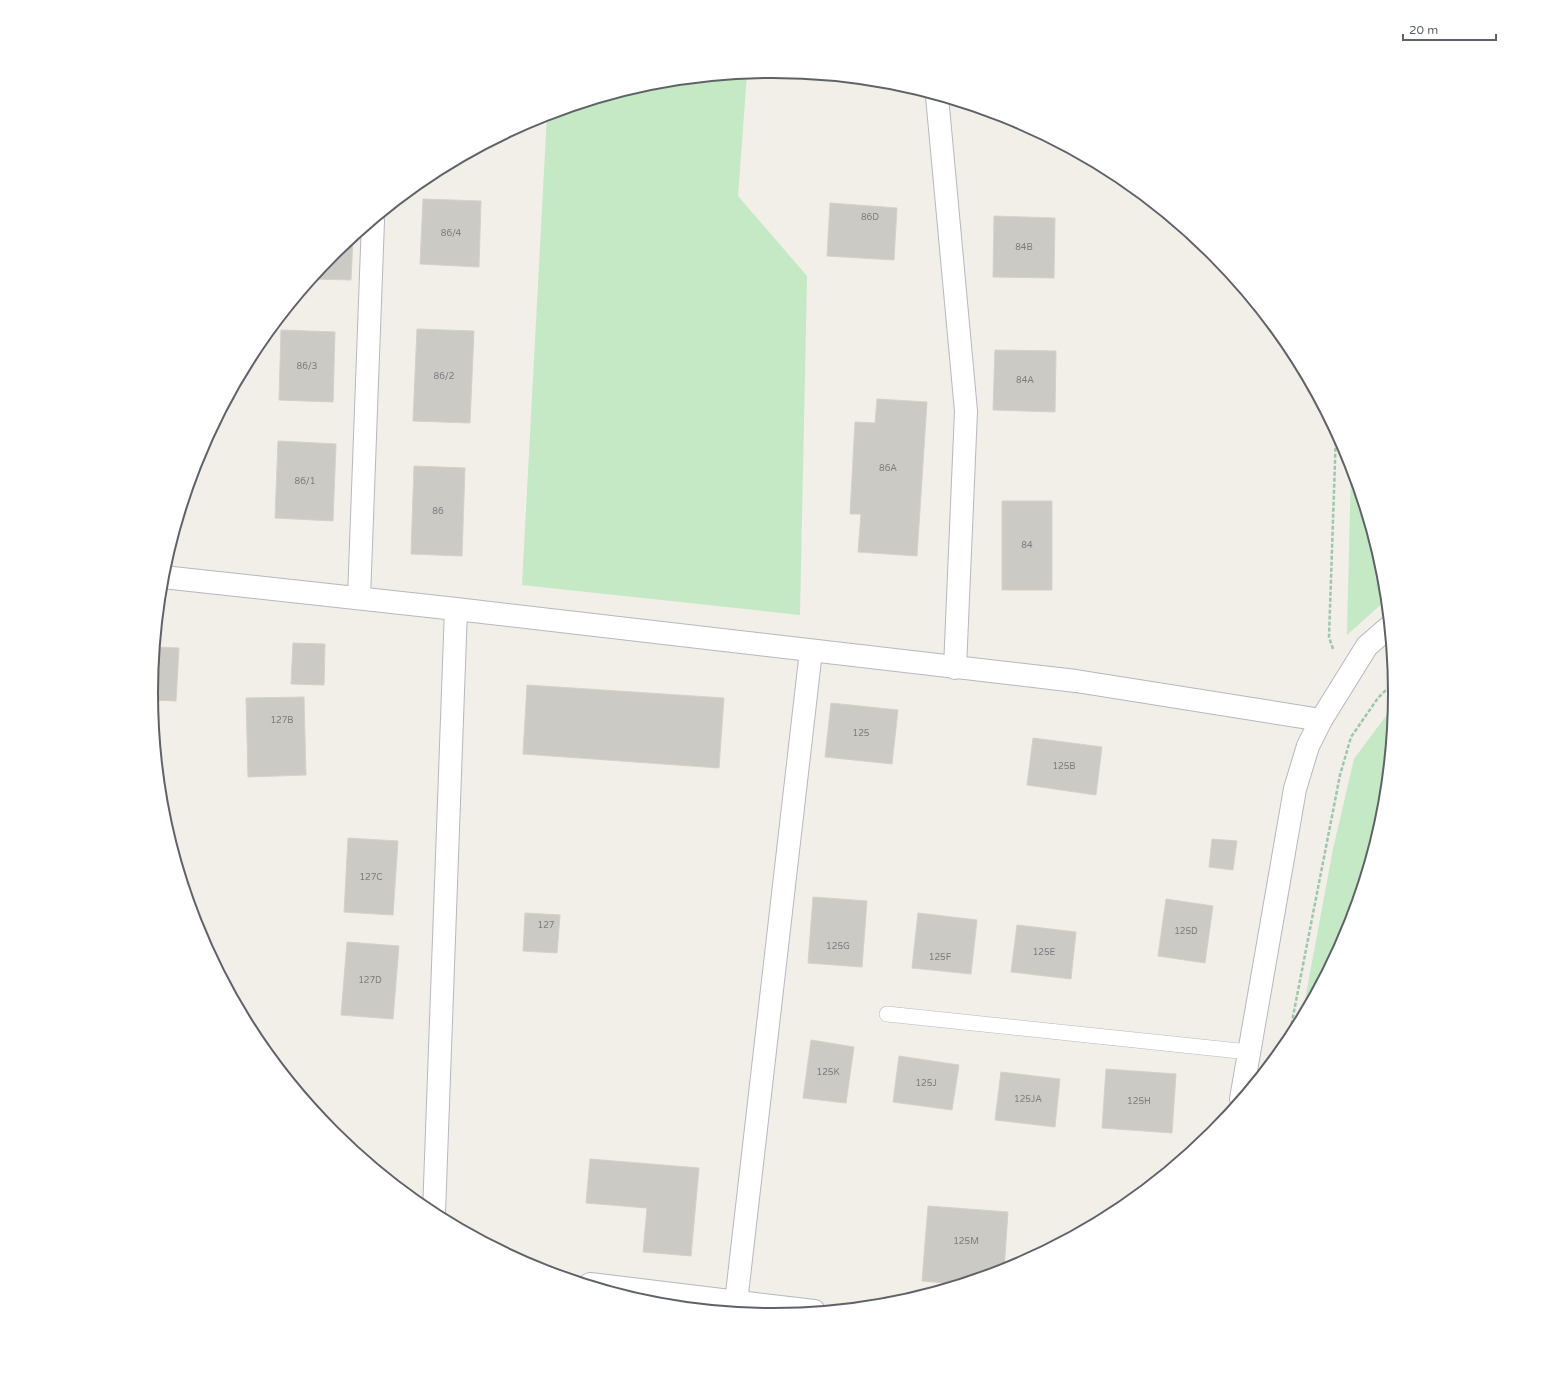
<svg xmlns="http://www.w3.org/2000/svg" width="1547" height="1386" font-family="'Varela Round',sans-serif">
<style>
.green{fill:#c5e8c5}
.building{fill:#cccac5;stroke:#d6d1c6}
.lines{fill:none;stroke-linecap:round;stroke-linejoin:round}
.service-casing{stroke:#b5b8bc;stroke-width:16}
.minor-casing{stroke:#b5b8bc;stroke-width:24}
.tertiary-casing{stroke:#b5b8bc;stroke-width:24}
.path{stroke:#9cc7a9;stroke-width:2.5;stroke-dasharray:4 2;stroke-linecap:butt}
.service{stroke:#fff;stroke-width:15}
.minor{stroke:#fff;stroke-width:22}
.tertiary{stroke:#fff;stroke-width:22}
.labels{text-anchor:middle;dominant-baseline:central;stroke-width:4;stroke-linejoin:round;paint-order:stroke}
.number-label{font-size:9px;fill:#7a7d7f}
.rim{fill:none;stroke:#5f6368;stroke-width:2}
</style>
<rect width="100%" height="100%" fill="#f1efe8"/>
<path class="green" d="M747,74L738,196L807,276L800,615L522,585L547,115L652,83Z
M1351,465L1384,572L1386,600L1347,635Z
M1394,705L1383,815L1348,931L1302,1016L1333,849L1354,759Z"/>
<path class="building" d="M423,199L481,201L479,267L420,264Z
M830,203L897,208L894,260L827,256Z
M994,216L1055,218L1054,278L993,277Z
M353,238L351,280L313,279L334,253Z
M417,329L474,331L470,423L413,421Z
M281,330L335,332L333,402L279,400Z
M995,350L1056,351L1055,412L993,410Z
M877,399L927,402L917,556L858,552L861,514H850L855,422L875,423Z
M278,441L336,444L333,521L275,518Z
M414,466L465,468L462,556L411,554Z
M1002,501H1052V590H1002Z
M293,643L325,644L324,685L291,684Z
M156,647L179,648L176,701L152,700V693Z
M527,685L724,698L719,768L523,754Z
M304,697L306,775L248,777L246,698Z
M831,703L898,710L892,764L825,757Z
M1033,738L1102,747L1096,795L1027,785Z
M348,838L398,841L393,915L344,912Z
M1212,839L1237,841L1233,870L1209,867Z
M813,897L867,901L862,967L808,963Z
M1166,899L1213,906L1205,963L1158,956Z
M525,913L560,915L557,953L523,951Z
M918,913L977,920L971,974L912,968Z
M1017,925L1076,932L1071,979L1011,972Z
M347,942L399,946L393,1019L341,1015Z
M811,1040L854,1047L846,1103L803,1098Z
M899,1056L959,1065L952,1110L893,1102Z
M1106,1069L1176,1074L1172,1133L1102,1128Z
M1001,1072L1060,1079L1055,1127L995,1120Z
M590,1159L699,1168L691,1256L643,1252L647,1208L586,1203Z
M928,1206L1008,1212L1004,1270L956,1284L922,1281Z"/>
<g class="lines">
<defs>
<path id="service" d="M887,1014L1249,1052"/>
<path id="minor" d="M937,96L966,411L955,668
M163,577L456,609L1076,681L1321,720
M359,598L373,221
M434,1213L456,609
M590,1284L814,1311
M735,1311L811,651"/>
<path id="tertiary" d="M1241,1099L1295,789L1308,746L1321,720L1367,646L1389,627"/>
</defs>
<use href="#service" class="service-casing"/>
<use href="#minor" class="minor-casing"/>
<use href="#tertiary" class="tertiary-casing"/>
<path class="path" d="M1333,649L1329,637L1336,433
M1288,1042L1340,775L1351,737L1378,698L1394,682"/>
<use href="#service" class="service"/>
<use href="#minor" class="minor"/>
<use href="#tertiary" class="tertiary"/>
</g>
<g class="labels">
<g class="number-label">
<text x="870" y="217">86D</text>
<text x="451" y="233">86/4</text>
<text x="1024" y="247">84B</text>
<text x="307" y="366">86/3</text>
<text x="444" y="376">86/2</text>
<text x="1025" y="380">84A</text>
<text x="888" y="468">86A</text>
<text x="305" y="481">86/1</text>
<text x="438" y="511">86</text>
<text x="1027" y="545">84</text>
<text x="282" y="720">127B</text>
<text x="861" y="733">125</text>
<text x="1064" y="766">125B</text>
<text x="371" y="877">127C</text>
<text x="546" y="925">127</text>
<text x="1186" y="931">125D</text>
<text x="838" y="946">125G</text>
<text x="1044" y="952">125E</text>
<text x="940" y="957">125F</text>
<text x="370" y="980">127D</text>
<text x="828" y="1072">125K</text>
<text x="926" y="1083">125J</text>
<text x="1028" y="1099">125JA</text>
<text x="1139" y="1101">125H</text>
<text x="966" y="1241">125M</text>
</g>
</g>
<path d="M0 0H1547V1386H0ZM158 693a615 615 0 1 1 1230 0a615 615 0 1 1-1230 0Z" fill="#fff" fill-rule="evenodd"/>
<path class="rim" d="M158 693a615 615 0 1 1 1230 0a615 615 0 1 1-1230 0Z"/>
<path d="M1403 34v6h93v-6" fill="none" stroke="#5f6368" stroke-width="2"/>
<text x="1409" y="34" font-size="12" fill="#5f6368" stroke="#ffffff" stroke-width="3" paint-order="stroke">20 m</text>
</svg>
